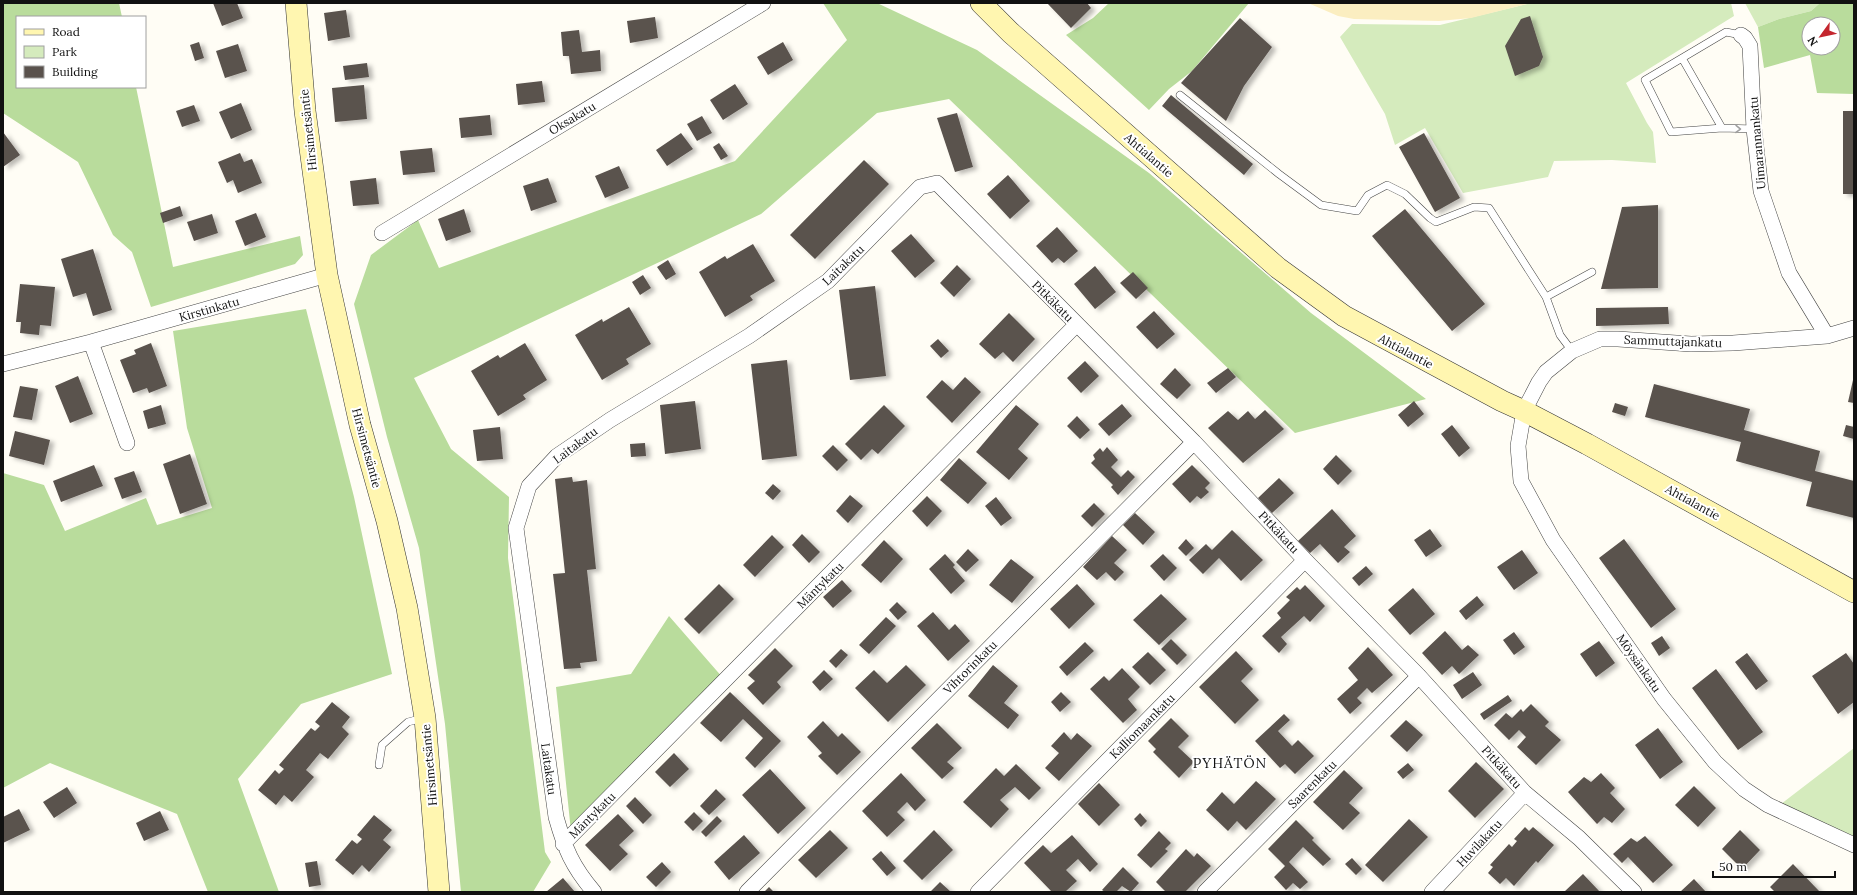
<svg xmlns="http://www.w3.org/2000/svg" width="1857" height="895" font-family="Lora,serif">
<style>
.green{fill:#d5ebbd}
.forest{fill:#b9dc9c;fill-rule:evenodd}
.sand{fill:#fbeec1}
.building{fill:#5a524d;filter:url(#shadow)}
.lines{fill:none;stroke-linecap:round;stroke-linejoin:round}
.lane-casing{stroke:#444;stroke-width:8}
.street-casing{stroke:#444;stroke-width:16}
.secondary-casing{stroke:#333;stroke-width:22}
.lane{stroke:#fff;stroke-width:7}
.street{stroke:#fff;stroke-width:15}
.secondary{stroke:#fff6b0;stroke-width:21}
.oneway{stroke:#a0a0a0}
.labels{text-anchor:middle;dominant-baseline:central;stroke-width:4;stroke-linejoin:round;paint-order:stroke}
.street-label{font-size:12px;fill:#111;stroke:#fff}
.quarter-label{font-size:14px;letter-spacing:1px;fill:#111;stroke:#fff}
</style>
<defs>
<filter id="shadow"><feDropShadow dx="4.5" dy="2.5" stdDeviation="2" flood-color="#0004"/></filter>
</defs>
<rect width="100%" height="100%" fill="#fffdf5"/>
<path class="green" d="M1531,3H1731L1734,16L1626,83L1647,123L1653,132L1656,163L1612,160L1554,161L1548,177L1463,193L1425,128L1395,145L1385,114L1340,37L1352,24L1440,25Z
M1745,3H1820L1811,11L1779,19L1758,27Z
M1854,748V839L1781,804Z"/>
<path class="forest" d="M3,3H119L122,17H17V87H136L173,267L300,236L303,255L295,264L151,307L132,252L113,235L78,162L3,113Z
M823,3H877L977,50L1149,173L1311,313L1426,399L1295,433L949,99L877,113L761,214L414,378L451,449L509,497L508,558L545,852L551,862L533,892H461L445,724L419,548L387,437L354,304L371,255L418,220L439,268L735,161L847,40Z
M1109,3H1249L1192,71L1169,89L1149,110L1066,35L1093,18Z
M1820,3H1854V94L1817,93L1810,55L1764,68L1758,27L1779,19L1811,11ZM1809,24H1833V48H1809Z
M306,309L354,497L392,674L301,704L238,779L279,892H208L177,814L50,763L3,788V473L44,485L65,531L146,498L157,525L212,508L187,428L173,331Z
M669,616L730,686L572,841L556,687L631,674Z"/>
<path class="sand" d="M1308,3H1531L1471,18L1439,21L1354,19L1338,16Z"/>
<path class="building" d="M213,3H237L243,18L222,26Z
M1047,3H1087L1091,8L1071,28Z
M346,10L350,37L328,41L324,13Z
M1530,16L1543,57L1539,66L1515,76L1505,46L1521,19Z
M655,17L658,38L630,43L627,21Z
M1240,18L1272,47L1244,86L1226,121L1181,83Z
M579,30L582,52L600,50L601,71L571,74L569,56H563L561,32Z
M199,42L204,58L195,61L190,45Z
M783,42L793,60L768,75L757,57Z
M238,44L247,71L225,78L216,51Z
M367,63L369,77L345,80L343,66Z
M542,81L545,102L518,105L516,84Z
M735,84L748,104L723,120L710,100Z
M364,85L367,119L335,122L332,88Z
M1171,95L1253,164L1244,175L1162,106Z
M241,103L252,130L231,139L219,112Z
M194,105L200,121L182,127L176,111Z
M1843,111H1854V194H1843Z
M957,113L973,167L955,172L937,118Z
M490,115L492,135L461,138L459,118Z
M702,116L712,133L697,141L687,124Z
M3,132L20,155L3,167Z
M681,133L693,149L667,166L656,150Z
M1424,133L1460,198L1435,212L1399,147Z
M719,143L728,156L721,160L713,147Z
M432,148L435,172L403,175L400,151Z
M240,153L244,162L252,159L262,183L238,193L233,180L227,183L218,162Z
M864,160L889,184L815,259L790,235Z
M619,166L629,188L605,198L595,176Z
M1008,175L1030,201L1010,219L987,194Z
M376,178L379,204L353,206L350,181Z
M548,178L557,202L531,211L523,186Z
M1658,205V288L1601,289L1622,207Z
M180,206L183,216L163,223L160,213Z
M464,209L471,232L446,241L438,219Z
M1405,209L1485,304L1452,331L1372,236Z
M256,213L266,237L245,246L235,221Z
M212,214L218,233L194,241L187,222Z
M1057,227L1078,251L1064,263L1058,258L1052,263L1036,246Z
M911,234L935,261L915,278L891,251Z
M753,244L775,281L750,296L753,300L725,317L699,272L725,256L727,259Z
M93,249L112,310L93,316L86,293L73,297L61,259Z
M668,260L676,274L666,280L657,267Z
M957,265L971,279L954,297L940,283Z
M1095,266L1116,292L1095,309L1074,284Z
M1133,272L1148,288L1136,299L1120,283Z
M643,275L651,288L640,295L632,282Z
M20,284L55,287L51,326L40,325L39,335L20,333L21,322H16Z
M875,286L886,376L850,380L839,290Z
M629,307L651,344L626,359L629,364L602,380L575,335L602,319L603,322Z
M1668,307L1669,324L1596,326V308Z
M1154,311L1175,334L1157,349L1136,327Z
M1009,313L1035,339L1013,362L1003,352L995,359L979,344Z
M938,339L949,351L941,358L930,346Z
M151,343L167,386L149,393L147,388L133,393L120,360L136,354L134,350Z
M525,343L547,380L523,395L526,399L498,416L471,371L498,355L500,358Z
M787,360L797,456L762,460L751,364Z
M1085,361L1099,376L1081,393L1067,378Z
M1175,368L1191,385L1177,399L1160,384Z
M1228,368L1236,377L1216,393L1207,383Z
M78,376L93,414L70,423L55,386Z
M965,377L981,392L952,423L926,397L942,380L953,390Z
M1853,380H1854V403L1848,402Z
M1654,384L1750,409L1744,430L1820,451L1815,471L1854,481V518L1806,506L1812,482L1736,461L1741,442L1645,417Z
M20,386L38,389L32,420L13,417Z
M695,401L701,449L665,454L660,405Z
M1414,401L1424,414L1408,427L1398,415Z
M1615,403L1628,407L1625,416L1612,412Z
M1122,404L1132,416L1109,436L1098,424Z
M161,405L166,424L148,429L143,411Z
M884,405L905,426L878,454L872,449L861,460L845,444Z
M1016,405L1039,424L1018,449L1028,458L1009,480L976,452Z
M1265,410L1284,429L1243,463L1208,428L1228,411L1238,420L1248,411L1255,419Z
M1077,416L1090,430L1080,439L1067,426Z
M1452,425L1470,448L1459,457L1441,434Z
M1846,425L1854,427V439L1843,436Z
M500,427L503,459L477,461L473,430Z
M15,431L50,440L44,465L9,456Z
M645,443L646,456L631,457L630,444Z
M833,445L848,460L837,471L822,456Z
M1107,447L1118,460L1111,467L1121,477L1128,470L1135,477L1118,495L1111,487L1113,485L1091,463L1095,459L1093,455L1100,448L1103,452Z
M190,454L207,504L180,514L163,464Z
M1336,455L1352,471L1338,485L1323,469Z
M959,458L987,483L968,504L940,480Z
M94,465L103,486L61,502L53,481Z
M1192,465L1210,483L1205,488L1209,492L1201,499L1197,496L1190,503L1172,484Z
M134,471L142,492L122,499L114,478Z
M572,477L573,482L587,480L596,569L587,570L597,661L580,663L581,668L564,669L553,574L565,573L555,479Z
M1279,478L1294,493L1272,513L1258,498Z
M773,484L781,491L773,500L765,493Z
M850,495L863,506L848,523L836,511Z
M927,496L942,511L927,527L912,511Z
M996,497L1012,518L1001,526L985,506Z
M1094,503L1105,514L1092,527L1081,516Z
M1332,509L1356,536L1344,547L1350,552L1338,563L1320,544L1310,553L1298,541Z
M1135,513L1155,532L1143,545L1123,525Z
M1430,529L1442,546L1426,557L1414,540Z
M1232,530L1263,560L1241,581L1219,558L1203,574L1189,560L1206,544L1212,550Z
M802,534L820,552L809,563L792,545Z
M772,535L784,547L755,577L743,565Z
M1112,536L1127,550L1114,563L1124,572L1115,581L1106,572L1097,580L1083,567Z
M1186,539L1194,548L1186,556L1178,548Z
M1624,539L1676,609L1651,628L1599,558Z
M884,540L903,559L881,583L861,565Z
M968,549L979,560L966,572L956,562Z
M1522,550L1538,573L1514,590L1497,567Z
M945,554L955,565L953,567L965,581L951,594L929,569Z
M1163,554L1177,568L1164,581L1150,566Z
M1011,559L1034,577L1012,603L989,585Z
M1366,566L1373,574L1359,586L1352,578Z
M842,580L852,591L833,608L823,597Z
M719,584L734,599L699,634L684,619Z
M1077,584L1095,604L1069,629L1050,609Z
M1305,585L1325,606L1310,622L1304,616L1281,637L1287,644L1279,653L1262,636L1281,618L1277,613L1290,600L1286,597L1297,587L1300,590Z
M1413,588L1435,614L1410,635L1388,610Z
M1161,594L1187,619L1159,645L1133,620Z
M1477,596L1484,605L1466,620L1459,611Z
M897,602L907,612L898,620L889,610Z
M933,612L949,630L955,624L970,641L948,661L917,626Z
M886,617L896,626L869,654L859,645Z
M1445,631L1462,650L1468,645L1479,655L1459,674L1452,666L1442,675L1422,653Z
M1514,632L1525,647L1514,655L1503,640Z
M1662,636L1670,648L1659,656L1651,643Z
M1171,639L1187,655L1177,665L1161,649Z
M1599,641L1615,663L1596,677L1580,654Z
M1085,642L1094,651L1067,676L1059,667Z
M1368,647L1393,675L1372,693L1367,688L1357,698L1362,703L1350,714L1337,699L1358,680L1348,668Z
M775,648L793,666L777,682L781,687L763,705L747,688L755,681L748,675Z
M841,649L848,655L836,668L829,661Z
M1236,651L1253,669L1241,681L1259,700L1235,724L1199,687Z
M1148,652L1166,670L1150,685L1132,667Z
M1747,653L1768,681L1756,690L1735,662Z
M1846,653L1854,664V702L1838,714L1812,676Z
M906,665L926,685L888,722L855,688L874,670L887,683Z
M993,665L1018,686L1004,703L1019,715L1008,729L968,696Z
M1122,668L1140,687L1128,699L1137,710L1123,723L1090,689L1104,676L1109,681Z
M1716,669L1763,732L1738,750L1692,688Z
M824,670L833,679L820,691L812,682Z
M1473,672L1482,685L1462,699L1453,685Z
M730,692L781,741L755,768L745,758L763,738L743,719L721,742L700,723Z
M1061,692L1071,702L1060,712L1051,702Z
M1508,695L1512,701L1484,720L1480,714Z
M332,702L350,717L342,727L349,734L328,759L320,753L306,770L314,777L292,802L284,795L276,805L258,790L275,770L279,774L284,769L279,765L311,728L315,731L320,726L315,722Z
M1531,704L1549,722L1545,726L1561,740L1536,765L1517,747L1526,737L1519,730L1509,740L1494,725L1506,713L1512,718L1521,709L1523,712Z
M1284,714L1290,720L1278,731L1292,746L1298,740L1314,756L1295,774L1285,764L1280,768L1255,741Z
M1171,718L1189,736L1178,747L1194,762L1179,778L1153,752L1156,749L1148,741Z
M1406,720L1423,735L1407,752L1390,736Z
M823,721L838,737L842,733L861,752L837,775L818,756L822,753L807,737Z
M937,723L962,748L947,762L954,768L942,779L911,748Z
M1658,728L1683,762L1660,779L1635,745Z
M1064,732L1071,740L1077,733L1092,746L1059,781L1045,768L1059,753L1051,746Z
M674,753L689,769L670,787L655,772Z
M1476,762L1504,789L1475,818L1448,791Z
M1408,763L1414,770L1403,779L1397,772Z
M1016,764L1041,788L1029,800L1015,787L1000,800L1009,809L991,828L963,802L996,768L1004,776Z
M770,769L806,808L778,834L742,795Z
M1344,770L1363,788L1349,803L1360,813L1343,830L1313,802Z
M901,773L926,800L915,811L907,802L897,812L905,820L887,837L862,811Z
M1601,773L1615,788L1610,793L1625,809L1612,823L1604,817L1597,824L1568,792L1584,777L1591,782Z
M1256,781L1276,799L1246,830L1237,821L1228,831L1206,810L1222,792L1234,804Z
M1099,783L1120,805L1099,826L1078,804Z
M1694,786L1716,808L1698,827L1675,805Z
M67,787L77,803L54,818L43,802Z
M716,789L726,799L709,815L700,806Z
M635,797L652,815L643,824L626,806Z
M19,809L30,830L3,843V817Z
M160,811L169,830L144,841L136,823Z
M694,812L703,821L693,831L684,822Z
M1140,813L1147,821L1141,827L1134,819Z
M618,814L634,831L619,845L628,854L610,871L585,845Z
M374,815L392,830L383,840L391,847L369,872L362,865L353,875L335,860L352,840L357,844L362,839L357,835Z
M717,816L722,821L706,837L701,832Z
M1409,819L1428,837L1383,882L1365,865Z
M1296,820L1314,838L1312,840L1331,859L1323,866L1303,847L1289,862L1308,882L1300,889L1293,883L1286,890L1274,877L1285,866L1268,849Z
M1525,827L1529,831L1533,827L1554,845L1538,863L1536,861L1514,886L1506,878L1500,884L1488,873L1493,867L1490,865L1509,844L1512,847L1517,841L1514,839Z
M830,830L848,848L816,878L798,860Z
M934,830L953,850L922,880L903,861Z
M1740,830L1760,850L1742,869L1722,849Z
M1159,831L1171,843L1165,849L1168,851L1151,868L1137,855Z
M744,835L760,853L729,880L714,862Z
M1072,835L1098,864L1090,872L1078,859L1066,870L1077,881L1065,892H1052L1024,863L1043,845L1051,853Z
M1645,836L1673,865L1653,883L1628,857L1622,863L1613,854L1631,838L1637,842Z
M1186,849L1194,857L1197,853L1211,866L1185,892H1166L1156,882Z
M881,851L896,868L887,876L872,859Z
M1352,858L1362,869L1356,875L1345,864Z
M317,861L321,885L309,887L305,863Z
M662,862L671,872L656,887L646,877Z
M1793,864L1820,892H1775L1770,887Z
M1123,867L1139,883L1131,892L1122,886L1116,892H1105L1102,890Z
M1583,874L1600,892H1564Z
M563,878L575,892H546Z
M1694,879L1706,892H1680Z
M940,882L951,892L931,891Z
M769,887L774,892H764Z"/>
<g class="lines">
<defs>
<path id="lane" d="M1741,35L1726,32L1645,80L1671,132L1722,128L1754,129
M1682,58L1722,128
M1180,95L1279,174L1321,205L1357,211L1368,195L1387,185L1405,194L1430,218L1436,222L1474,207L1489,208L1546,297L1560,335L1572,351
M1546,297L1592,272
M379,765L382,745L408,722L423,718"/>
<path id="street" d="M1741,35L1745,38L1750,46L1754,129L1761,191L1789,273L1827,336
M382,233L763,3
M1854,328L1827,336L1733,343L1691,344L1618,339H1600L1572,351L1546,372L1539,382L1524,411L1518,446L1521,481L1553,540L1664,699L1715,762L1744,789L1768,805L1854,845
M91,342L127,443
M3,364L91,342L327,275
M563,844L1076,325
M594,892C572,866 565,849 556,817L516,528L529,486L557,456L610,420L749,336L828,281L920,187L937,183L1194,442L1305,560L1419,676L1525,793L1579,838L1634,892
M747,892L1194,442
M978,892L1305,560
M1205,892L1419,676
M1432,892L1525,793"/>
<path id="secondary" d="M296,3L305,111L327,275L360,425L387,521L407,608L425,718L439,892
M981,3L1011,33L1278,268L1344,316L1502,401L1524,411L1587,444L1854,592"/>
</defs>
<use href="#lane" class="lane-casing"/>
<use href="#street" class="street-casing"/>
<use href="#secondary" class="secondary-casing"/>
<use href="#lane" class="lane"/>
<use href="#street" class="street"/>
<use href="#secondary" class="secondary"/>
</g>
<defs><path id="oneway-chevron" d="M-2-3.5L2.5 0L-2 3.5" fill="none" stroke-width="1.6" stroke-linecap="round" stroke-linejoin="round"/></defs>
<use class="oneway" href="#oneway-chevron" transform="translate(1738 129) rotate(1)"/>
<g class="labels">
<g class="street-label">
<text transform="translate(572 118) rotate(-31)">Oksakatu</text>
<text transform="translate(308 130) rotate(-96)">Hirsimetsäntie</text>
<text transform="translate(1757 143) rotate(-95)">Uimarannankatu</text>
<text transform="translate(1149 155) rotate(41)">Ahtialantie</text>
<text transform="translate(843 265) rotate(-44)">Laitakatu</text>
<text transform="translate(1053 301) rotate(45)">Pitkäkatu</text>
<text transform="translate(209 309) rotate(-16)">Kirstinkatu</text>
<text transform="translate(1673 341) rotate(2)">Sammuttajankatu</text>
<text transform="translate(1406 351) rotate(28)">Ahtialantie</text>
<text transform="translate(575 445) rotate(-37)">Laitakatu</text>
<text transform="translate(367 448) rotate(75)">Hirsimetsäntie</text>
<text transform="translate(1693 502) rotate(29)">Ahtialantie</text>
<text transform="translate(1279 532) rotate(47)">Pitkäkatu</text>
<text transform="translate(820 585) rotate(-45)">Mäntykatu</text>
<text transform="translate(1639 663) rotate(55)">Möysänkatu</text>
<text transform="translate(970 667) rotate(-45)">Vihtorinkatu</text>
<text transform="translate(1142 726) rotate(-45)">Kalliomaankatu</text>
<text transform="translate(429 765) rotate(-95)">Hirsimetsäntie</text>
<text transform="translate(1502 767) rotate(48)">Pitkäkatu</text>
<text transform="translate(549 769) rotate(82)">Laitakatu</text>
<text transform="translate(1312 784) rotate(-45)">Saarenkatu</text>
<text transform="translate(592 815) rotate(-45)">Mäntykatu</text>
<text transform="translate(1479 843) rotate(-47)">Huvilakatu</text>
</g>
<g class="quarter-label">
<text x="1230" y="763">PYHÄTÖN</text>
</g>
</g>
<rect width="1857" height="895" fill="none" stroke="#111111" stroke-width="8"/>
<rect x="16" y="16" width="130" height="72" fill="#ffffff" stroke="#a0a0a0"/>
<rect x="24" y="29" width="20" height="6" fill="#fff6b0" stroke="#a0a0a0"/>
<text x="52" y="36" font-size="12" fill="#111111">Road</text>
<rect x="24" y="46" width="20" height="12" fill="#d5ebbd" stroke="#a0a0a0"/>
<text x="52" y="56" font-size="12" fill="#111111">Park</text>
<rect x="24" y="66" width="20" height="12" fill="#5a524d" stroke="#a0a0a0"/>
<text x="52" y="76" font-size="12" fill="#111111">Building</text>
<g transform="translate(1821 36) rotate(237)"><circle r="19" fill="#ffffff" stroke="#a0a0a0"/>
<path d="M0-3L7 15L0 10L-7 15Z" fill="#c4262e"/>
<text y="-6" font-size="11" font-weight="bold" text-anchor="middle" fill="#111111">N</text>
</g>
<path d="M1713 871v6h122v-6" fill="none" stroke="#111111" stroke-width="2"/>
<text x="1719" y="871" font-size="12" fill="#111111" stroke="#ffffff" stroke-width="3" paint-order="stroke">50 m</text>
</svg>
